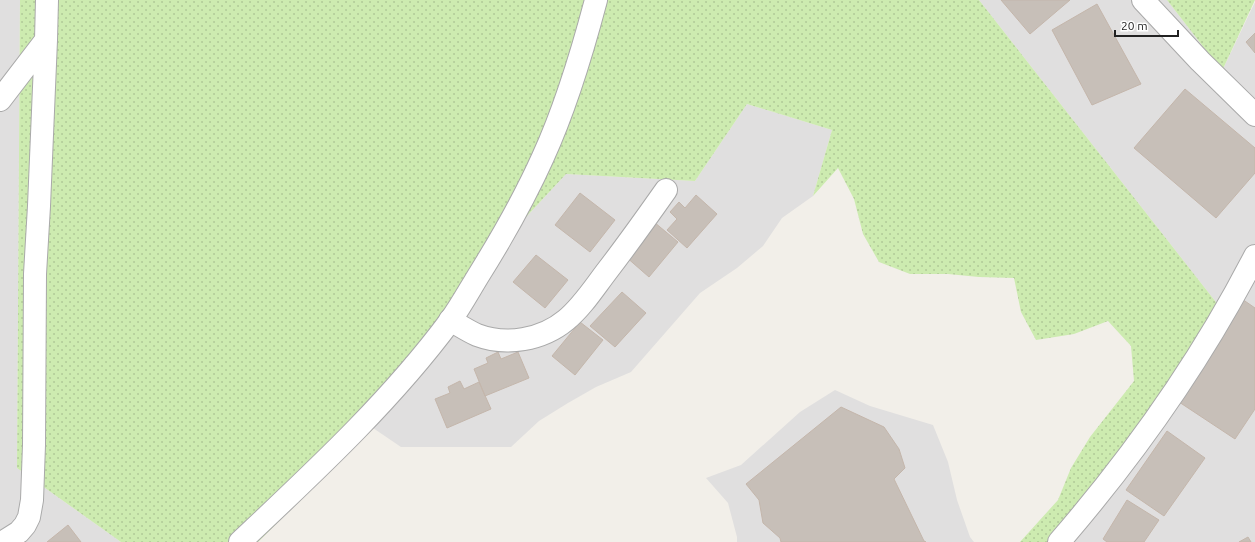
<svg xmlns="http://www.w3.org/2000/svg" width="1255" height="542" font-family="Ubuntu,sans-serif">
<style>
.residential{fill:#e0dfdf}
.grass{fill:url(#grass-dots)}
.building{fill:#c7bfb8;stroke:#c4b6ab}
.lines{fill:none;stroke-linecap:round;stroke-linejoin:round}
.minor-casing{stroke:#a9a9a9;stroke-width:24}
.tertiary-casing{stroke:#a9a9a9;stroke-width:24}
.minor{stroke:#fff;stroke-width:22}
.tertiary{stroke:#fff;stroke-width:22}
</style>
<defs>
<pattern id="grass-dots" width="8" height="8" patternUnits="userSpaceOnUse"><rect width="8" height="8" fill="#cdebb0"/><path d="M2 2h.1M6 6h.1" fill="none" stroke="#b0c997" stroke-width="1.8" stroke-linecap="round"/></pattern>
</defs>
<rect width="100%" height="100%" fill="#f2efe9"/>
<path class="residential" d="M0,0H20L17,468L121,542H0Z
M979,0H1167L1222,71L1255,2V542H1075L1074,540L1219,306Z
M747,104L832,130L813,196L782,218L763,246L737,268L700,293L631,372L596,387L568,403L539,421L511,447H401L373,428L500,245L566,174L695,181Z
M835,390L870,406L933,425L948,462L957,500L970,537L974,542H737V537L728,503L706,478L741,465L800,412Z"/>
<path class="grass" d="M20,0H979L1219,306L1074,540L1075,542H1020L1058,500L1071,468L1090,437L1134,381L1131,346L1108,321L1074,334L1036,340L1021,312L1014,278L979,277L948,274H910L879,262L863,234L854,199L838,168L813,196L832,130L747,104L695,181L566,174L500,245L373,428L258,542H121L17,468Z
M1167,0H1255L1222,71Z"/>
<path class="building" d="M1001,0H1070L1030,34Z
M1097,4L1141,84L1092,105L1052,30Z
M1255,33V53L1246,42Z
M1185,89L1255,148V173L1216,218L1134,148Z
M580,193L615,220L590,252L555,225Z
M696,195L717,214L687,248L667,230L677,219L670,212L679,202L685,208Z
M654,222L678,242L649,277L625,256Z
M536,255L568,280L545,308L513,282Z
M622,292L646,313L615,347L590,326Z
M1242,299L1255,308V409L1235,439L1176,400Z
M580,322L603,340L575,375L552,356Z
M498,352L501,359L518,352L529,378L485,396L474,369L488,363L486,358Z
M460,381L464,389L479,382L491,409L447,428L435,399L450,393L448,387Z
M841,407L884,427L899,449L905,468L894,479L924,541L926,542H781L780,538L763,523L759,500L746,484Z
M1167,431L1205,458L1164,516L1126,490Z
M1127,500L1159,520L1144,542H1107L1103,539Z
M68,525L81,542H47Z
M1248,537L1251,542H1239Z"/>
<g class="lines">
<defs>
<path id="minor" d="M1143,0L1200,61L1255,115
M0,100L46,40L47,0
M450,320C459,325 468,331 477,335C506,346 542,340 566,320C582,307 594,288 607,271C627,245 647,217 666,190
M3,542L19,532L25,525L29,517L32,500L34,445L35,274L39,206L46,40
M1059,542C1135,454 1202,359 1255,256"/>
<path id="tertiary" d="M240,542C313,473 390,402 450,321C461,306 470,289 480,273C503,236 525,197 543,157C566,107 582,53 596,0"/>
</defs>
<use href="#minor" class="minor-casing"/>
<use href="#tertiary" class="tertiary-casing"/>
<use href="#minor" class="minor"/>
<use href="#tertiary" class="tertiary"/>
</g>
<path d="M1115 30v6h63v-6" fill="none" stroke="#222222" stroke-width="2"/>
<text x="1121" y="30" font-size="12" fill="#222222" stroke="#ffffff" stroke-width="3" paint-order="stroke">20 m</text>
</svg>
